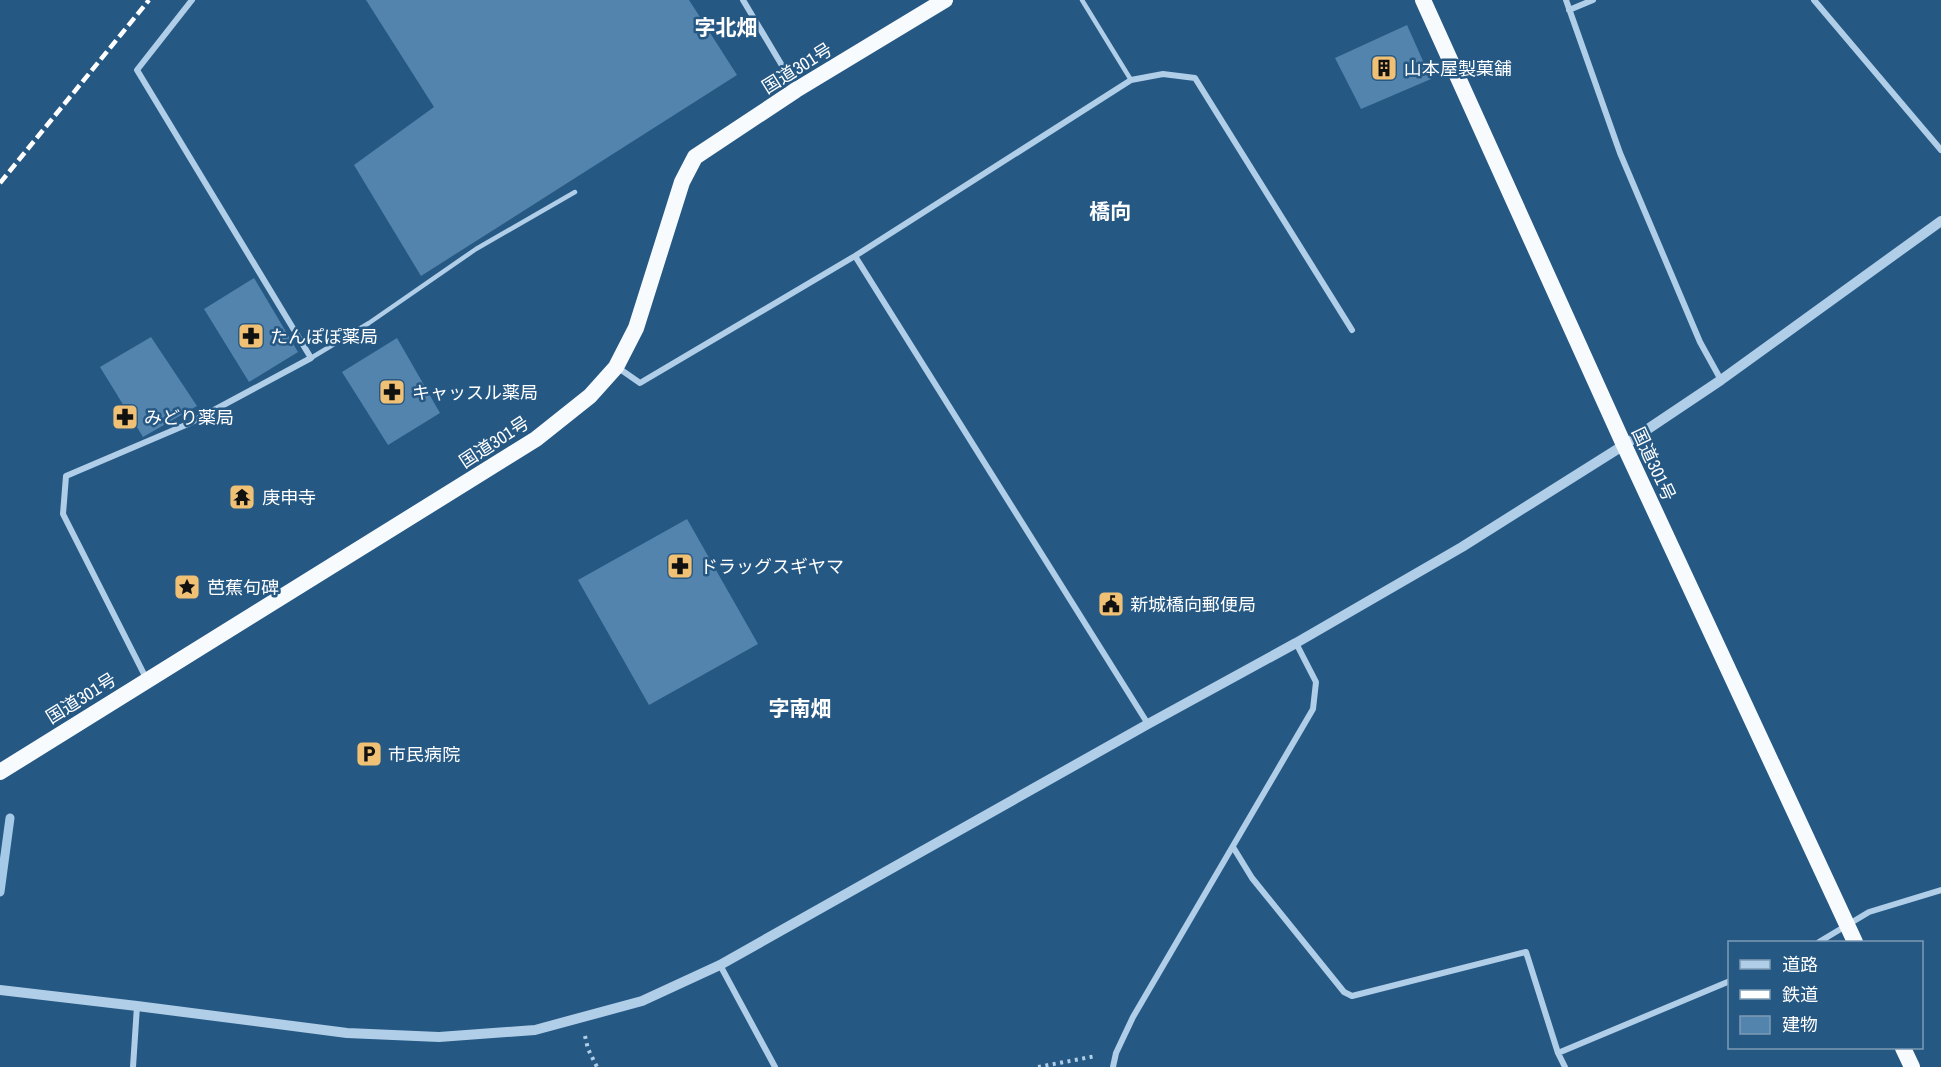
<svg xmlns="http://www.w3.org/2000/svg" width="1941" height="1067" font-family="'Archivo Narrow','Noto Sans JP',sans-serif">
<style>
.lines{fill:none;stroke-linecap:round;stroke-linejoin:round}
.stream{stroke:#a4cae8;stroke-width:9}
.building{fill:#5384ae}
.path{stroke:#b0cee7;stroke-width:4;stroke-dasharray:3 4.5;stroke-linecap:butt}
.service{stroke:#b0cee7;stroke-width:4.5}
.minor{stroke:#b0cee7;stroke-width:6}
.tertiary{stroke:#b0cee7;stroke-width:10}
.trunk{stroke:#f8fbfe;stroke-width:16}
.rail{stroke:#fff;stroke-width:4.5;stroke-dasharray:10 4.5;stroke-linecap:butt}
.labels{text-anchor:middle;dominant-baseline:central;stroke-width:5;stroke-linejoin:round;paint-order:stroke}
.street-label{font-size:18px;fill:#fff;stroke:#265884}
.poi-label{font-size:18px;fill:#fff;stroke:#265884;text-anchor:start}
.quarter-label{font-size:21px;font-weight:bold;fill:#fff;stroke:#265884}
</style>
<rect width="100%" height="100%" fill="#265884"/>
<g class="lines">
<path class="stream" d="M0,892L10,818"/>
</g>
<path class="building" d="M366,0H689L737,75L421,276L354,165L434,107Z
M1407,25L1431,79L1361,109L1335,58Z
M254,278L298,352L249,382L204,309Z
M151,337L197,406L143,437L100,367Z
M397,338L440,413L388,445L342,372Z
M687,519L758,644L649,705L578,580Z"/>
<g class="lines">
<path class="path" d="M585,1036L588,1049L597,1067
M1038,1067L1096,1056"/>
<path class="service" d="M1082,0L1131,80
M311,358L369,323L476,249L575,192"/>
<path class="minor" d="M743,0L796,89
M1566,0L1620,153L1700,342L1721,380
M1814,0L1941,150
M1569,10L1593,0
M855,256L1148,724
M617,367L640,383L855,256L1131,80L1163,74L1195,78L1352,330
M147,680L63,514L66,476L188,424L311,358L137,70L192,0
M1233,847L1252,878L1344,992L1352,996L1526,952L1558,1053L1565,1067
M1819,942L1869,912L1941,890
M720,965L775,1067
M1558,1053L1730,981
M133,1067L137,1006
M1113,1067L1116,1053L1133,1017L1313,709L1316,682L1296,643"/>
<path class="tertiary" d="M0,990L137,1006L347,1033L439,1037L535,1030L642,1001L720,965L1148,724L1296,643L1462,547L1624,445L1721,380L1941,221"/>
<path class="trunk" d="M1423,0L1624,445L1855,942
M0,772L536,439L590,396L616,367L636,328L682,182L695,157L796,90L945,0
M1903,1048L1912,1067"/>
<path class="rail" d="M0,183L149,0"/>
</g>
<defs>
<symbol id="building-square" viewBox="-11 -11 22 22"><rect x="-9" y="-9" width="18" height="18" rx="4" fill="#f0c175" stroke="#265884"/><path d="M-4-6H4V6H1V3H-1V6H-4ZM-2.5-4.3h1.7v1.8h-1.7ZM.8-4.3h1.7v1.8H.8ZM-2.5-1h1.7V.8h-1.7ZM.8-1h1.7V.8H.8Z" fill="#111"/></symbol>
<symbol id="pharmacy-square" viewBox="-11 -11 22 22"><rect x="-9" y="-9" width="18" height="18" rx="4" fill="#f0c175" stroke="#265884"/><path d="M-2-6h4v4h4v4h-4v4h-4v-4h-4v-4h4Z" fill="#111"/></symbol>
<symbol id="temple-square" viewBox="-11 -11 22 22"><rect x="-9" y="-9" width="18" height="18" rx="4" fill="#f0c175" stroke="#265884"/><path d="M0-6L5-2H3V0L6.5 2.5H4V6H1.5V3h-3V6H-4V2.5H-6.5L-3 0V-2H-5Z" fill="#111"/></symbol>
<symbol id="sight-square" viewBox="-11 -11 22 22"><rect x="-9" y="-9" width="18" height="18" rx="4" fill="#f0c175" stroke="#265884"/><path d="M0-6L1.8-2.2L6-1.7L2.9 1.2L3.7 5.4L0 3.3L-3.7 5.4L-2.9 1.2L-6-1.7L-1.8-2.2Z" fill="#111"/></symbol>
<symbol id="civic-square" viewBox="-11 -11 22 22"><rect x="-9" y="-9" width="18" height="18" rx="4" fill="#f0c175" stroke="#265884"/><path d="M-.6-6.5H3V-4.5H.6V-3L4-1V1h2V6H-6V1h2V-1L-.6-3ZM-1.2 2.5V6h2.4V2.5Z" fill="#111"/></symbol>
<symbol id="parking-square" viewBox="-11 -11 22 22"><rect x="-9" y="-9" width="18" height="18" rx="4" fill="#f0c175" stroke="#265884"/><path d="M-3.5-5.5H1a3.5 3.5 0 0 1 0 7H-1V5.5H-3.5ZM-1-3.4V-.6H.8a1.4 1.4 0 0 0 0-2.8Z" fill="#111"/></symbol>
</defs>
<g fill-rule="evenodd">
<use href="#building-square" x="1369" y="53" width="30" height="30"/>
<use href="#pharmacy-square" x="236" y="321" width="30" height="30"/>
<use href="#pharmacy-square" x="377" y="377" width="30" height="30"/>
<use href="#pharmacy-square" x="110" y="402" width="30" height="30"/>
<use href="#temple-square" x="227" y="482" width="30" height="30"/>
<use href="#pharmacy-square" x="665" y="551" width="30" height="30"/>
<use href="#sight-square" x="172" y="572" width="30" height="30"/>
<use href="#civic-square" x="1096" y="589" width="30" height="30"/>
<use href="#parking-square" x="354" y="739" width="30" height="30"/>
</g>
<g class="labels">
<g class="street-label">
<text transform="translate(797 68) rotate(-32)">国道301号</text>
<text transform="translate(494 442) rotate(-33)">国道301号</text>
<text transform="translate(1654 464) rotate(65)">国道301号</text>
<text transform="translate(81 698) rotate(-32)">国道301号</text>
</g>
<g class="poi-label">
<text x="1404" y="68">山本屋製菓舗</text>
<text x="270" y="336">たんぽぽ薬局</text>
<text x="412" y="392">キャッスル薬局</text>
<text x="144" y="417">みどり薬局</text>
<text x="262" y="497">庚申寺</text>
<text x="700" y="566">ドラッグスギヤマ</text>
<text x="207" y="587">芭蕉句碑</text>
<text x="1130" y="604">新城橋向郵便局</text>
<text x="388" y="754">市民病院</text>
</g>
<g class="quarter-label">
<text x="726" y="27">字北畑</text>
<text x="1110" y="211">橋向</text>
<text x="800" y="708">字南畑</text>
</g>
</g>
<rect x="1728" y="941" width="195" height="108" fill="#265884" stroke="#7d9bb5" stroke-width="1.5"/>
<rect x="1740" y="960" width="30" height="9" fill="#b0cee7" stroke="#7d9bb5" stroke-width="1.5"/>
<text x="1782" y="971" font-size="18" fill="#ffffff">道路</text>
<rect x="1740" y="990" width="30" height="9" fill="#ffffff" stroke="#7d9bb5" stroke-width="1.5"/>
<text x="1782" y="1001" font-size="18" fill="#ffffff">鉄道</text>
<rect x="1740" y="1016" width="30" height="18" fill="#5384ae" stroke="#7d9bb5" stroke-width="1.5"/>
<text x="1782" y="1031" font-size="18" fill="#ffffff">建物</text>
</svg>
